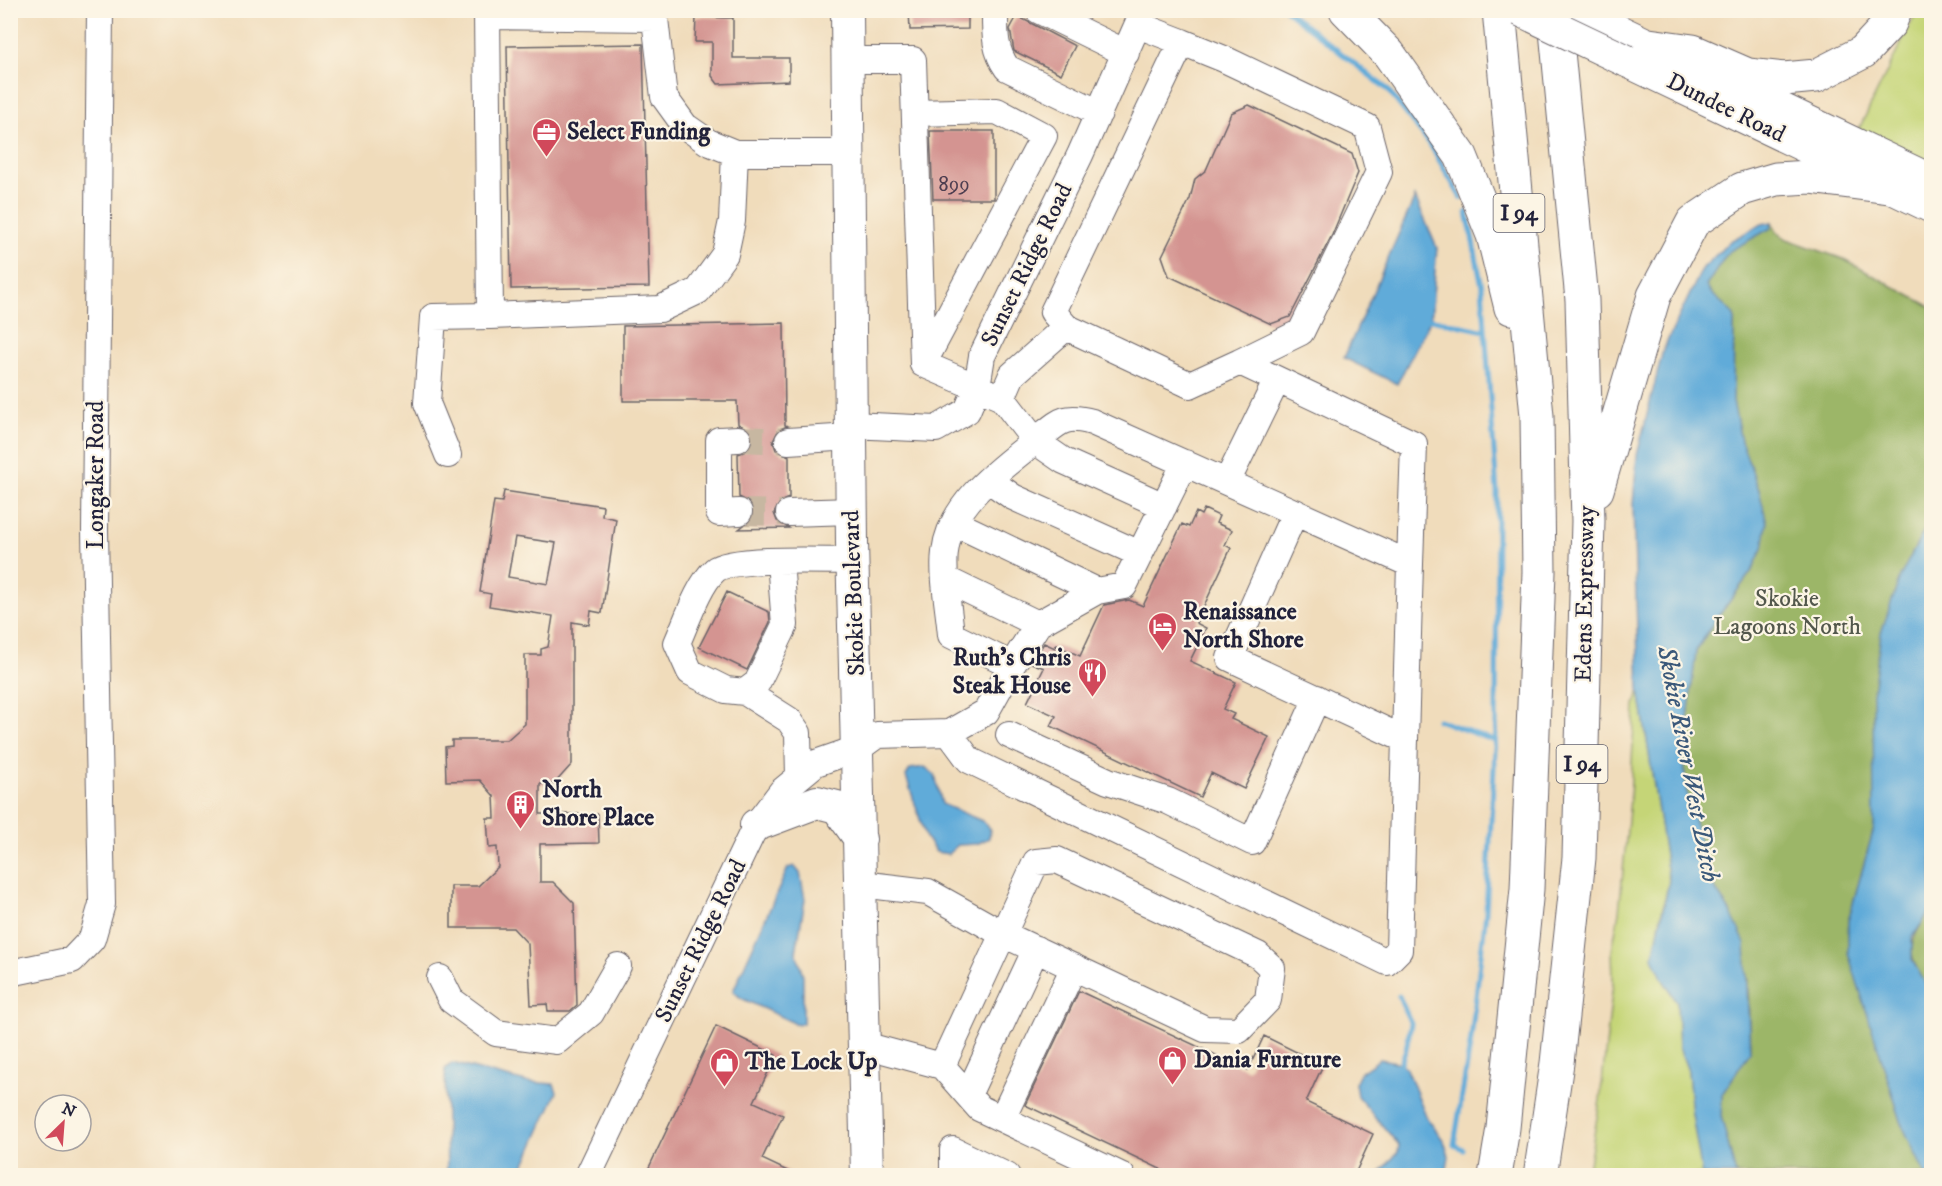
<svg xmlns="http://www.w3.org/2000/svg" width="1942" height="1186" font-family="'IM FELL DW Pica',serif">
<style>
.green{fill:#c5d577;stroke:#747c59;stroke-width:1.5}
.forest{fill:#9cb668;stroke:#5f6c52;stroke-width:1.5}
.water{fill:#61abd9;stroke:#42668a;stroke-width:1.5}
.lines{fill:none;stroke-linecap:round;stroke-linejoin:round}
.stream{stroke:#61abd9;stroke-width:5}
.building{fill:#d49491;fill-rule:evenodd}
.minor-tunnel{stroke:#c7b7a1;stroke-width:26;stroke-dasharray:26 13;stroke-linecap:butt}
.minor-casing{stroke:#6a6368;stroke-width:28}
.major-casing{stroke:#6a6368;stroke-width:34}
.highway-casing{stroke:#6a6368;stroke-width:35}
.minor{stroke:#fff;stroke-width:26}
.major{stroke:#fff;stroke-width:32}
.highway{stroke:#fff;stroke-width:33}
.major-bridge-casing{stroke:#6a6368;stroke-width:34;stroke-linecap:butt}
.major-bridge{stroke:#fff;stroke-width:32}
.labels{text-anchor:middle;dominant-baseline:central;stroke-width:4.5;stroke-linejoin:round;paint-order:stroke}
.number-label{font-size:21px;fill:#4e3e50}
.shield{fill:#fcf5e5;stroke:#63616e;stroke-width:1.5}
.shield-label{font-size:22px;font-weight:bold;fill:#22223b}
.street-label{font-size:24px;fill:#22223b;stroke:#fcf5e5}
.poi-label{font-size:24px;font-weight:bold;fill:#22223b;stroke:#fcf5e5;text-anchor:start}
.park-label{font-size:24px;fill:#53584d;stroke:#fcf5e5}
.water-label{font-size:26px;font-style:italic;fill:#3b597a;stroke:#fcf5e5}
</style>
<rect width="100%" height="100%" fill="#fcf5e5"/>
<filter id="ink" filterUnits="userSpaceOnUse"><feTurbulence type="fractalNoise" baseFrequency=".0167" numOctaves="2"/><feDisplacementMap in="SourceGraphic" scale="12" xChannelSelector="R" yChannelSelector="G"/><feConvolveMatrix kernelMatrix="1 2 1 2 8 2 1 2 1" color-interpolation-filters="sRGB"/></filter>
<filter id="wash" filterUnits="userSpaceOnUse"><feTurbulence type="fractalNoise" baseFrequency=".008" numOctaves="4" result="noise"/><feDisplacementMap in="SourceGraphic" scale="24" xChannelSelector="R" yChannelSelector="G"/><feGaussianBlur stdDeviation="1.35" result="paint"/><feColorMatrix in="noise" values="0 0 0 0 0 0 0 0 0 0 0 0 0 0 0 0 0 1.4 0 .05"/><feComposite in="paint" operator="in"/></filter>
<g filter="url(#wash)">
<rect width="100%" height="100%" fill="#f0dcbb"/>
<path class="green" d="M1917,11H1931V166L1858,131Z
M1639,690L1669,881L1659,925L1663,980L1677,1002L1679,1047L1688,1071L1692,1114L1702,1175L1587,1176L1600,1100L1613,983L1612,950L1619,912L1630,799L1635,705Z"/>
<path class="forest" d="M1772,222L1777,232L1787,239L1843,259L1931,307V517L1900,577L1875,775L1874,828L1848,921L1877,1044L1903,1127L1926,1175H1736L1721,1116L1722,1094L1750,1052L1748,980L1731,913L1711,882L1700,847L1685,785L1684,751L1696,651L1712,625L1751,572L1763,548L1759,490L1741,441L1733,401L1734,316C1726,303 1712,298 1706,286L1728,252L1770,228Z
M1931,908V993C1906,952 1905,950 1931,908Z"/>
<path class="water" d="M1415,197L1437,248L1431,319L1397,384L1344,358Z
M1772,222L1771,228L1728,252L1706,286C1712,298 1726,303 1734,316L1733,401L1741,441L1759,490L1767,523L1763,548L1751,572L1712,625L1696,651L1684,751L1685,785L1711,882L1731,913L1745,943L1750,1052L1722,1094L1721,1116L1736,1175H1702L1692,1114L1688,1071L1679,1047L1677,1002L1663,980L1653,957L1669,881L1639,690L1633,505L1637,455L1663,350L1702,269L1730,241L1762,224Z
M1931,517L1932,908L1912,938V960L1931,993L1932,1175L1926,1176L1903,1127L1848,953V921L1874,828L1873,692L1881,633L1900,577Z
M925,767L935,775L942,804L982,821L990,828L989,838L977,844L958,845L948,854L936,852L926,838L906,776L910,769Z
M794,866L800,873L805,899L796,952L803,975V1023L798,1025L741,998L733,991L788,868Z
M1380,1059L1401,1063L1407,1069L1427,1118L1444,1141L1449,1156L1446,1175H1378L1398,1152L1399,1145L1357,1096L1355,1083L1360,1073Z
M452,1063L526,1082L554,1084L557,1092L520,1175H447L445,1069Z"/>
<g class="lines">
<path class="stream" d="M1286,10L1387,89L1431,146L1461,198
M1431,319L1485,331
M1438,720L1495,741
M1399,996L1411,1024L1406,1049L1399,1068
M1463,1149L1454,1145L1471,1039L1486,912L1496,732L1497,492L1482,286L1467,212"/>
</g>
<g id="blocks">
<path class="building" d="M909,10H968V29L910,30Z
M1017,16L1075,46L1061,74L1014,51L1010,29Z
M696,17L733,18V58H789V81L718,84L712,76V42H695Z
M643,44L649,287L511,289L507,46Z
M1249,105L1352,154L1358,173L1332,235L1290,317L1271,324L1169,276L1162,256L1190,199L1195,179L1206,170L1231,113Z
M930,131H994V199H933Z
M784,323L785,425L788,426L779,429L773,441L776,450L789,456V498L781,501L774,513L777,521L789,528L739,529L752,519L754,512L751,503L739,497L738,454L747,451L753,439L750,430L738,424L737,401H623V326Z
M504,491L603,506L602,516L616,519L602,613L591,611L589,625L572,622V764L554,784H540V814H598L599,843L540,844V882H553L574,903L577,1005L570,1011H548L547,1004L531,1005L528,944L513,928H451V886H478L498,867L497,847L489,848L487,818H495L494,796L480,780L446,781L445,747L452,746V740H507L525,724V655H541V649L548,647L553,616L489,606L491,594L480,592L494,501L502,502ZM515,537L556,543L548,584L508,577Z
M1204,509L1219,516L1216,523L1232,530L1225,545L1231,548L1196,623L1206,628L1190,661L1236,682L1223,709L1234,714L1231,719L1269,737L1244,789L1211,773L1200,797L1051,726L1056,716L1027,703L1044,668L1031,663L1044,643L1055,648L1056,645L1080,656L1104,605L1129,600L1143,606L1182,524L1189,527L1196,512L1201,515Z
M727,592L769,612L770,622L747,670L699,647Z
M1079,991L1248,1070L1264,1036L1323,1065L1306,1102L1373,1134L1354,1176H1175L1025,1105Z
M716,1026L776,1055L754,1102L783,1115L762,1159L798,1176H645Z"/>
</g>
</g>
<g filter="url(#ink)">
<use href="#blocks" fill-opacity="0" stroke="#6a6368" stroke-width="1.5"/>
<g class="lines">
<path class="minor-tunnel" d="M738,439L788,441
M739,512L789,513"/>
<defs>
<path id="minor" d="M654,10L664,97L685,126L708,142L735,153H849
M995,10C995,32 994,50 1007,68L1099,113
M1038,10L1126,53
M487,16L655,18
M1182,42L1224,59L1367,127L1379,172L1301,332L1240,362L1414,444L1410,564
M915,113L997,111L1044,136L923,364
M490,316L660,309L698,291L725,254L732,221L735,153
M1066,327L1190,385L1240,362
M1002,398L1012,375L1066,327L1053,312L1182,42L1138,25
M851,425L936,429L967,411L977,387L982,356L1080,155L1144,10
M738,439L719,440V513L739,512
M788,441L851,437
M448,455L427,403L433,317L490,316L487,10
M989,480L1013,497L1140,554
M1227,482L1277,380
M1295,512L1230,658L1404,739
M789,513L852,511
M955,523L1097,591
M780,561L785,625L757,683L745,692L726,690L690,672L677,643C686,623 699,584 715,570C731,557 828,561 853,561
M947,580L1038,624
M1012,665L1038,624L1097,591L1124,586L1185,463
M745,692L789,720L798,733L799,777
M949,733L969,760L1387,962L1399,950L1410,564L1092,422C1062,413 1058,424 1035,441L1064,461L1164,506
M1009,735L1108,781L1168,801L1252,842L1317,698
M1057,860L1258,955L1272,968L1268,1000L1239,1030L1205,1029L1003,934L1036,862Z
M861,884L928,892L1003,934L942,1066
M10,973L72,960L92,939L102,904L95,530L100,10
M440,978L451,1000L496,1033L557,1041L591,1013L618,966
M864,1045L942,1066L979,1108L1122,1176
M968,1095L1036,949
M1002,1119L1074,967
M588,1176L756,825L782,791L816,763L859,748L877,735L949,733L986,712L1012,665L951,635C949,610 942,576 945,552C950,504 1000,469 1035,441L1002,398L923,364L913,60H848
M953,1176V1150L1007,1176"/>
<path id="major" d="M847,10L852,542L867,1176
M1575,10L1932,181
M1627,61L1932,207
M756,825L817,802L837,807L860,839"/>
<path id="highway" d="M1346,10L1389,54L1461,156L1493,235L1511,308
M1649,45L1693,51L1748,75L1784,79L1816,76L1863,52L1890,23L1895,10
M1597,490L1654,296L1693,222L1742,189L1776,179L1810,177L1889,187
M1495,1176L1503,1128L1527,889L1539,572L1537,416L1499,10
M1540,1176L1557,1063L1579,858L1588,521L1582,300L1554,10"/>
</defs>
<use href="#minor" class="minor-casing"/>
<use href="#major" class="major-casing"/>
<use href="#highway" class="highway-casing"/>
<use href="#minor" class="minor"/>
<use href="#major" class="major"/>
<use href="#highway" class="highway"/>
<defs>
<path id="major-bridge" d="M1520,10L1627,61"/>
</defs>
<use href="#major-bridge" class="major-bridge-casing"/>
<use href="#major-bridge" class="major-bridge"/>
</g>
</g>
<defs>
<symbol id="office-pin" viewBox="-11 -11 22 30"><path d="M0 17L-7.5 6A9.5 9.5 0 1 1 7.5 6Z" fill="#d1495b" stroke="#fcf5e5"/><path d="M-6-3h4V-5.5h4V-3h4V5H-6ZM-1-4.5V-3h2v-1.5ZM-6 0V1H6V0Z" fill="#fff"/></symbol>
<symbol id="hotel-pin" viewBox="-11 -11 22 30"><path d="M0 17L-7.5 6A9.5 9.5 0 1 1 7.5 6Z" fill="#d1495b" stroke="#fcf5e5"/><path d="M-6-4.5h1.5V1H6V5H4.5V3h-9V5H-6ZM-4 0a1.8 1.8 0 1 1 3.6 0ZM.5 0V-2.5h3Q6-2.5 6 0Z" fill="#fff"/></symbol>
<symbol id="restaurant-pin" viewBox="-11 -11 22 30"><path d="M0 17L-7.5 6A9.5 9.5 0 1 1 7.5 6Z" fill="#d1495b" stroke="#fcf5e5"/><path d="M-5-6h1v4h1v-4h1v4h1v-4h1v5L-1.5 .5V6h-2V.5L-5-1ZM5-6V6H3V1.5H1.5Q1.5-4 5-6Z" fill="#fff"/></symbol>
<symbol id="building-pin" viewBox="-11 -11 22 30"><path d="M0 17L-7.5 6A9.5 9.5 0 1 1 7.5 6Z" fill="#d1495b" stroke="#fcf5e5"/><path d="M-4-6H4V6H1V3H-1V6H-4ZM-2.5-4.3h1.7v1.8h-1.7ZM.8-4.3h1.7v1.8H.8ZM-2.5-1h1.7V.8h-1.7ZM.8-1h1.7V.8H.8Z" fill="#fff"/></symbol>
<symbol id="shop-pin" viewBox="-11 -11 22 30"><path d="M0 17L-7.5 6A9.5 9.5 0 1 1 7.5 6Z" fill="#d1495b" stroke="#fcf5e5"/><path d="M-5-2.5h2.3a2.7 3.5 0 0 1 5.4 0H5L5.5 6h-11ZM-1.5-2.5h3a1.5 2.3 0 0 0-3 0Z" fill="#fff"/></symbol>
</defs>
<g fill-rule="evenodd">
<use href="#office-pin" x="530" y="116" width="33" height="45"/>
<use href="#hotel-pin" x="1146" y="610" width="33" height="45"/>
<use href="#restaurant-pin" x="1076" y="656" width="33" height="45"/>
<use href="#building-pin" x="504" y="788" width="33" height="45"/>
<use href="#shop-pin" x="1156" y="1044" width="33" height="45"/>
<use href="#shop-pin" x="708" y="1046" width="33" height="45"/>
</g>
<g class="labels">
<g class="number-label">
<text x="954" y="185">899</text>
</g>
<g class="shield">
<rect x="1493.5" y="194" width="51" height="38" rx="4.5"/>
<rect x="1556.5" y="745" width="51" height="38" rx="4.5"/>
</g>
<g class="shield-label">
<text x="1519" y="213">I 94</text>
<text x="1582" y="764">I 94</text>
</g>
<g class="street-label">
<text transform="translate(1726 108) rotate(26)">Dundee Road</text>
<text transform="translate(1027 265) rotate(-64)">Sunset Ridge Road</text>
<text transform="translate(96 475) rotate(-90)">Longaker Road</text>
<text transform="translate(854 593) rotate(-92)">Skokie Boulevard</text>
<text transform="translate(1585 594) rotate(-89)">Edens Expressway</text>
<text transform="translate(701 941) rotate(-64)">Sunset Ridge Road</text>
</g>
<g class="poi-label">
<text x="567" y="132">Select Funding</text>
<text x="1183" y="612">Renaissance<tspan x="1183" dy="28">North Shore</tspan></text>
<text x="1071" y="658" text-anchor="end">Ruth's Chris<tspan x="1071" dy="28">Steak House</tspan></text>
<text x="542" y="790">North<tspan x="542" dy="28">Shore Place</tspan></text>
<text x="1194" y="1060">Dania Furnture</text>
<text x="745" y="1062">The Lock Up</text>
</g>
<g class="park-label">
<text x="1787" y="599">Skokie<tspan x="1787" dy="28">Lagoons North</tspan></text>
</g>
<g class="water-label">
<text transform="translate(1688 764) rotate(79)">Skokie River West Ditch</text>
</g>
</g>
<rect width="1942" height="1186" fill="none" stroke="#fcf5e5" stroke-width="36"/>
<g transform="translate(63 1123) rotate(25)"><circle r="28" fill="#fcf5e5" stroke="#a5a1a1" stroke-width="1.5"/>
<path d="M0-4.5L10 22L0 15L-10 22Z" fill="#d1495b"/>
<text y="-9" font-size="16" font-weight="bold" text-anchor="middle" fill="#22223b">N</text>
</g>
</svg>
